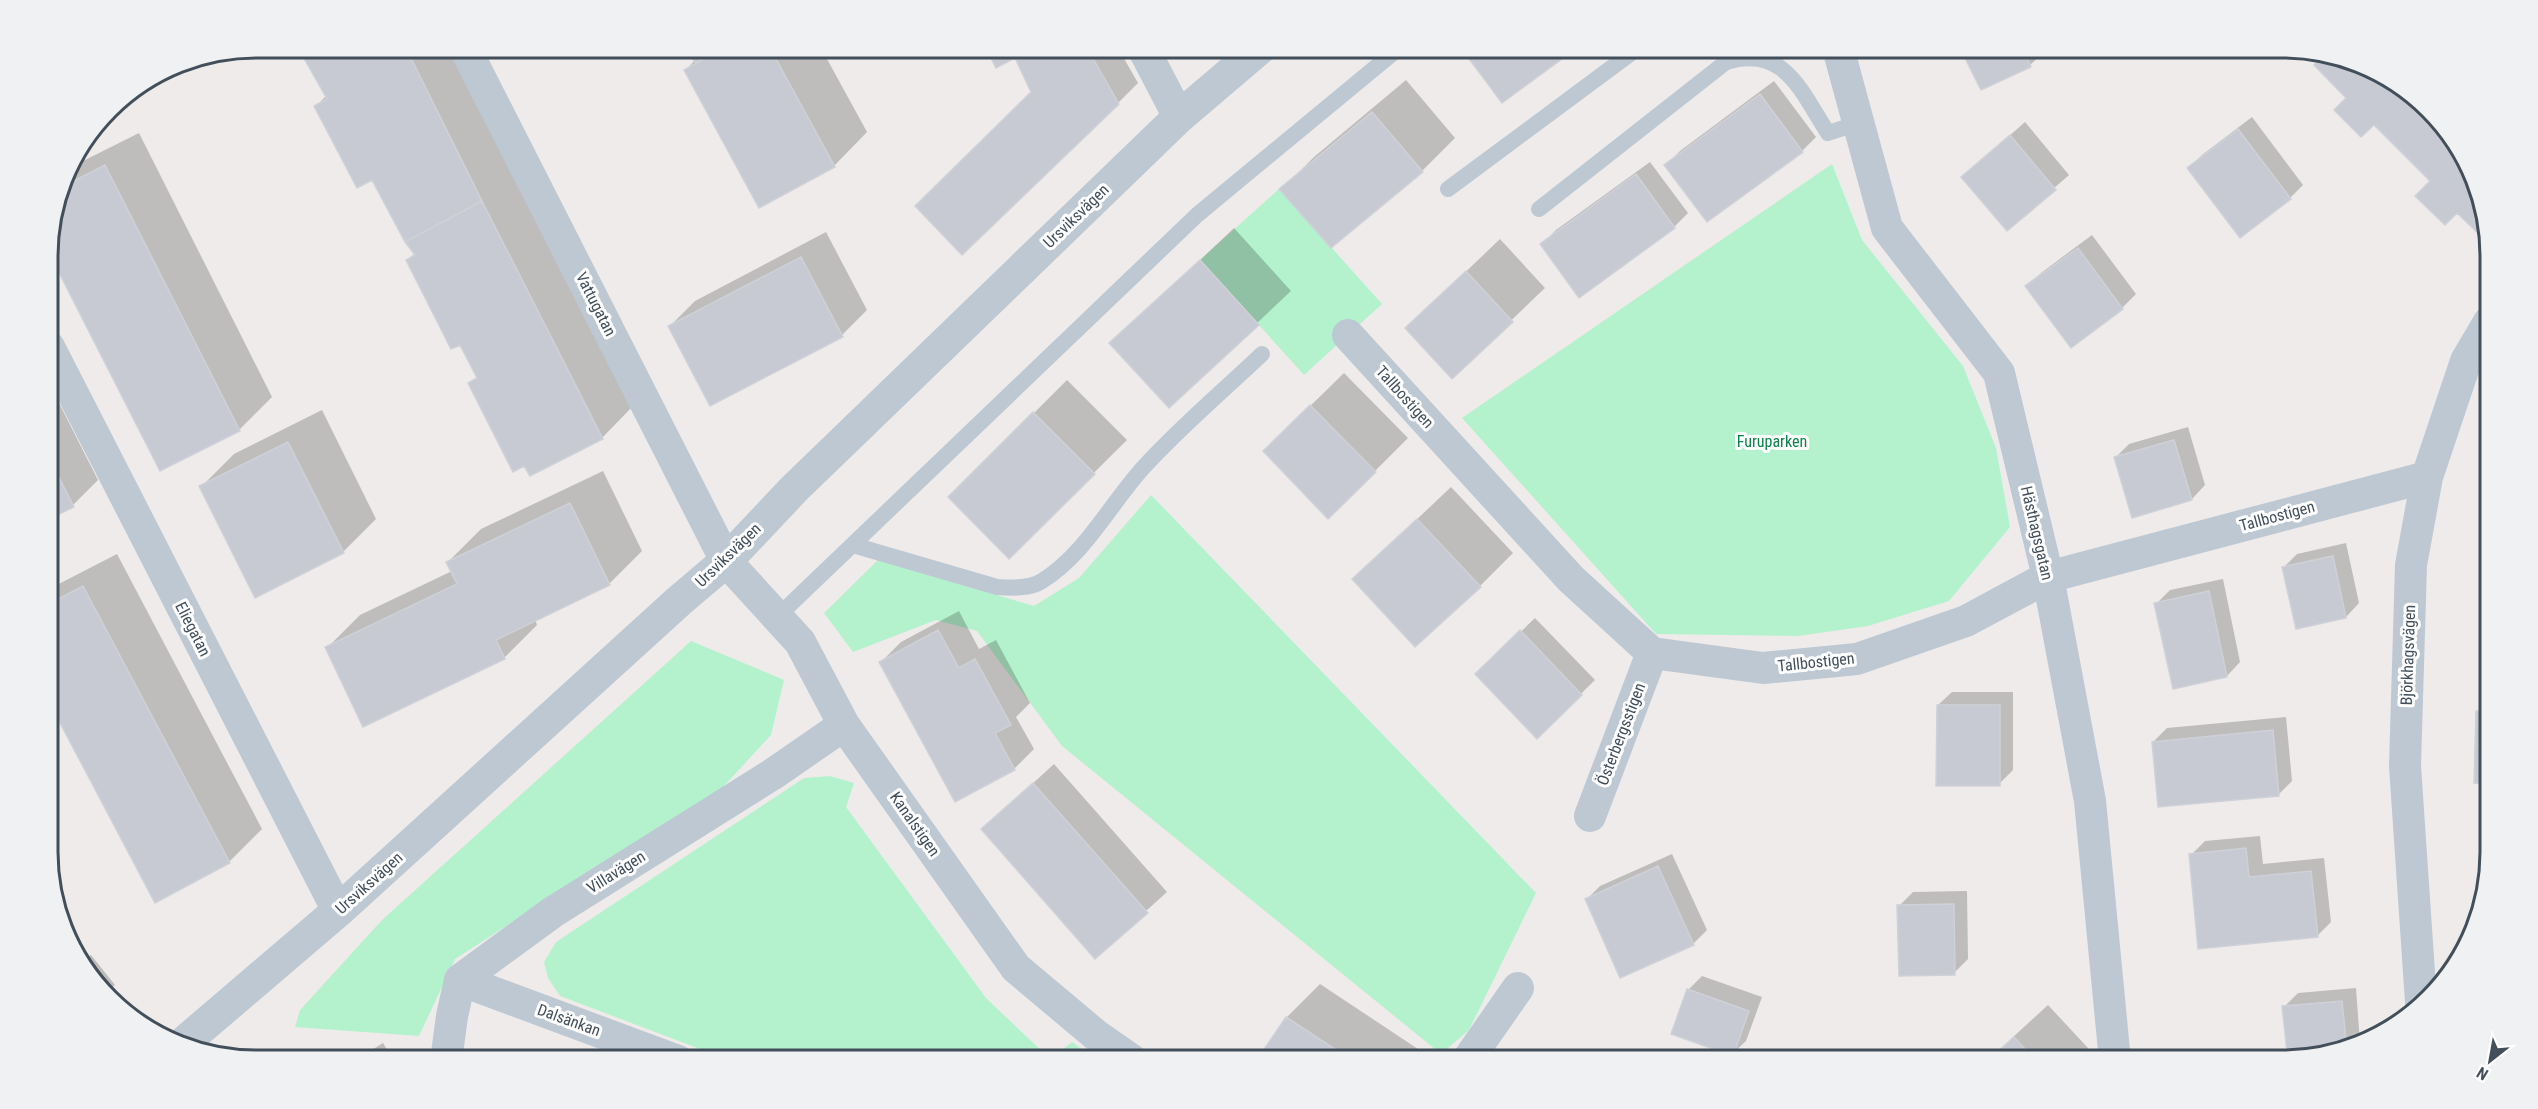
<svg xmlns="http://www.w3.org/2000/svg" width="2538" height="1109" font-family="'Roboto Condensed',sans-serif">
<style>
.green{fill:#b4f2cd}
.shadow{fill:#0003}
.building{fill:#c7cad2;stroke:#cfd1d8;stroke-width:1.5}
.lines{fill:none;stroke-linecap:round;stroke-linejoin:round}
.service{stroke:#bdc8d3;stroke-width:16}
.minor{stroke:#bdc8d3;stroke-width:32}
.tertiary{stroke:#bdc8d3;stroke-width:33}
.labels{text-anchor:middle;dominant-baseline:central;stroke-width:6;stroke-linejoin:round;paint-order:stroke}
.street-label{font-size:16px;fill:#424f5b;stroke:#fff}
.park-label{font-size:16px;fill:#0d824a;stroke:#fff}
.rim{fill:none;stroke:#424f5b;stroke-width:3}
</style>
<rect width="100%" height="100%" fill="#efebeb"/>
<path class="green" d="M1832,164L1862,240L1963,366L1996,448L2010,527L1949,601L1868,626L1798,636L1656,634L1462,418Z
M1279,189L1382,304L1304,375L1200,260Z
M1151,495L1536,893L1469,1030L1441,1054L1062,746L977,631L936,620L853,652L824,613L878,560L1034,606L1079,578Z
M691,641L784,680L771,735L723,787L455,959L419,1036L295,1027L300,1010L382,920Z
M830,776L854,783L846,807L986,998L1050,1059L1072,1042L1098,1061H732L560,996L548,978L544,962L556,942L804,778Z"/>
<path class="shadow" d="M302,48H455L635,404L602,438L470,383L478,376L461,343L408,260L415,253L373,178L315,107L326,96Z
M689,48H821L867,132L834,166L686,70L695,60Z
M988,48H1118L1138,83L1118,103L1033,92L1021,54Z
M1962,48H2042L2044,52L2030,65Z
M1406,80L1455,138L1422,171L1281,190L1314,157Z
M1774,81L1816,137L1802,151L1707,220L1666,165L1680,151Z
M2252,117L2303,185L2290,198L2189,168L2202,155Z
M2025,122L2069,175L2007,229L1963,177Z
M139,133L272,397L239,430L48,243L69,168Z
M1650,162L1688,213L1674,227L1542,244L1556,230Z
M1234,228L1291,291L1169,406L1112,343Z
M826,232L867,310L842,335L670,326L695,301Z
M2092,235L2136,294L2122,308L2071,346L2027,286L2041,273Z
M1500,239L1545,288L1452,377L1407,328Z
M1344,373L1408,438L1375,471L1298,418Z
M1067,380L1127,440L1009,557L950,497Z
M59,403L98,480L73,505L49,517V409Z
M322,410L376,519L343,552L201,487L234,454Z
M2188,427L2205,485L2192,499L2115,458L2129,444Z
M603,471L642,551L609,584L535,619L537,625L504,658L327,648L360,615L452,571L448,562L481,529Z
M1451,487L1513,553L1480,586L1354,579Z
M2346,543L2359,603L2346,617L2283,568L2297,554Z
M117,554L262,829L229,862L49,699V589Z
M2223,579L2240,662L2227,676L2156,604L2170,590Z
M959,611L979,649L996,640L1030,703L1016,717L1034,749L1014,769L881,662L901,642Z
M1535,618L1595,680L1537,737L1477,674Z
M1952,692H2013V770L1999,784L1938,705Z
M2490,700V782L2478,712Z
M2286,717L2292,781L2278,795L2153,742L2167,728Z
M1054,764L1167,892L1095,957L983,829Z
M2260,836L2263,864L2324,858L2331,922L2317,936L2191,855L2205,841Z
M1672,854L1707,930L1693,944L1587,899L1600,886Z
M1967,891L1968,959L1954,973L1899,906L1913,892Z
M91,955L115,985L107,992L91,980L84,961Z
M1702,976L1762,997L1746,1041L1732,1054L1688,990Z
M1320,984L1427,1055L1423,1061H1258L1287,1017Z
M2356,988L2360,1043L2349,1050L2289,1061L2284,1007L2298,993Z
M2048,1005L2088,1048L2076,1061H1987Z
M383,1043L394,1061H354Z"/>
<path class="building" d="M310,48H406L482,201L405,242L372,180L357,188L314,106L327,99L301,53Z
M687,48H723L695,63Z
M723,48H770L835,167L759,208L684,70Z
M986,48H1034L996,68Z
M1034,48H1087L1119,104L962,255L915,206L1031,92L1015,58Z
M1461,48H1577L1502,103Z
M1960,48H2022L2031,67L1981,90Z
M2323,56L2361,64L2447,130L2488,230V233L2483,238L2457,213L2445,225L2415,196L2430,181L2374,125L2361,137L2334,110L2346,98L2314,65Z
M1760,94L1803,152L1707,222L1664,165Z
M1372,112L1423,172L1331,248L1279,189Z
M2238,129L2291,199L2240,238L2187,168Z
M2010,135L2056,190L2007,231L1961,177Z
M105,165L240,431L160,471L48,251V243L64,186Z
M1636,174L1675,228L1579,298L1540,244Z
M482,201L603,439L530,476L524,466L513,472L468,383L477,378L460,345L451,349L406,260L415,255L405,242Z
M2078,248L2123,309L2071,348L2025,286Z
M801,257L843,337L710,406L668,326Z
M1200,260L1259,325L1169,408L1109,343Z
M1466,271L1513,322L1452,379L1405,328Z
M1310,405L1376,472L1328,519L1263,451Z
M1033,412L1095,474L1009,559L948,497Z
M2174,440L2192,500L2132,518L2114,457Z
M288,442L344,553L255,598L199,486Z
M49,458L74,507L49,519Z
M570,503L610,585L496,640L505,659L363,727L325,647L457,584L446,562Z
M1417,519L1481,587L1415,647L1352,579Z
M2489,522V586L2480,584Z
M2333,556L2346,618L2296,629L2282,567Z
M83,586L230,863L155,903L49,702V604Z
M2209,591L2227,677L2173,689L2154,603Z
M938,630L959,668L975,659L1011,725L995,733L1015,770L955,802L879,662Z
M1520,630L1582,695L1537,739L1475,674Z
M1937,705H2000V786H1936Z
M2476,711L2490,712V784L2474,783Z
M2273,730L2279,796L2158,807L2152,742Z
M1033,783L1148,913L1095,959L981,829Z
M2246,848L2249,877L2311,871L2318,937L2198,949L2189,854Z
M1658,866L1694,945L1620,978L1585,899Z
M1954,904L1955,975L1899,976L1897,905Z
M1687,989L1749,1011L1733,1056L1671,1034Z
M2342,1001L2347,1050L2288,1061L2282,1006Z
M1286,1017L1353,1061H1256Z
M2014,1037L2036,1061H1988Z"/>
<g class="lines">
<path class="service" d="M1448,189L1638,48
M1539,209L1726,62C1785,44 1801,92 1828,133L1859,123
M853,545L997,587C1011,588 1030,589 1042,581C1085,554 1109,506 1142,469C1179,428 1222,392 1262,354
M777,617L1197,215L1399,48"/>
<path class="minor" d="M465,48L726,561L800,642L844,725L1016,968L1097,1036L1133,1061
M1143,48L1179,117
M1838,48L1887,228L1999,373L2048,577L2090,801L2115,1061
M1348,335L1571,579L1652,653L1763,668L1857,659L1966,621L2048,577L2427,477
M49,347L338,911
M1590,816L1652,653
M460,980L678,1061
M2421,1002L2405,766L2411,565L2427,477L2466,361L2489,322
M446,1061L452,1016L460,980L553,912L773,774L844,725
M1467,1061L1518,988"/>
<path class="tertiary" d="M180,1046L338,911L679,601L726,561L794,489L1179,117L1260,48"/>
</g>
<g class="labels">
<g class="street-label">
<text transform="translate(1076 216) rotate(-44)">Ursviksvägen</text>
<text transform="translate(596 304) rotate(63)">Vattugatan</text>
<text transform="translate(1405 397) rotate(48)">Tallbostigen</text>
<text transform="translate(2277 516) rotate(-15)">Tallbostigen</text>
<text transform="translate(2037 533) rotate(77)">Hästhagsgatan</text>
<text transform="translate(728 555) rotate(-44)">Ursviksvägen</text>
<text transform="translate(193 629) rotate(63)">Eliegatan</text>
<text transform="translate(2408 655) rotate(-88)">Björkhagsvägen</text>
<text transform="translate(1816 662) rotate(-6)">Tallbostigen</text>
<text transform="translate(1621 734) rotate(-69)">Österbergsstigen</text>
<text transform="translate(915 824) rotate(55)">Kanalstigen</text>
<text transform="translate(616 872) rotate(-32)">Villavägen</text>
<text transform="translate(369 883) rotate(-42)">Ursviksvägen</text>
<text transform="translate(569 1020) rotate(20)">Dalsänkan</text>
</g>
<g class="park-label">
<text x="1772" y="441">Furuparken</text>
</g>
</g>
<path d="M0 0H2538V1109H0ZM256 58H2282A198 198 0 0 1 2480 256V852A198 198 0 0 1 2282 1050H256A198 198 0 0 1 58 852V256A198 198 0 0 1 256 58Z" fill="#f0f1f2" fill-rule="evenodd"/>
<path class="rim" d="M256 58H2282A198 198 0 0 1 2480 256V852A198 198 0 0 1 2282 1050H256A198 198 0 0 1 58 852V256A198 198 0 0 1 256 58Z"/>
<g transform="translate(2490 1061) rotate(211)" stroke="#ffffff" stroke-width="4.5" paint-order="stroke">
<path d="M0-4.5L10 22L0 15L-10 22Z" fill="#424f5b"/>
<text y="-9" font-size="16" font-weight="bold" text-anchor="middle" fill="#424f5b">N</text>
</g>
</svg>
